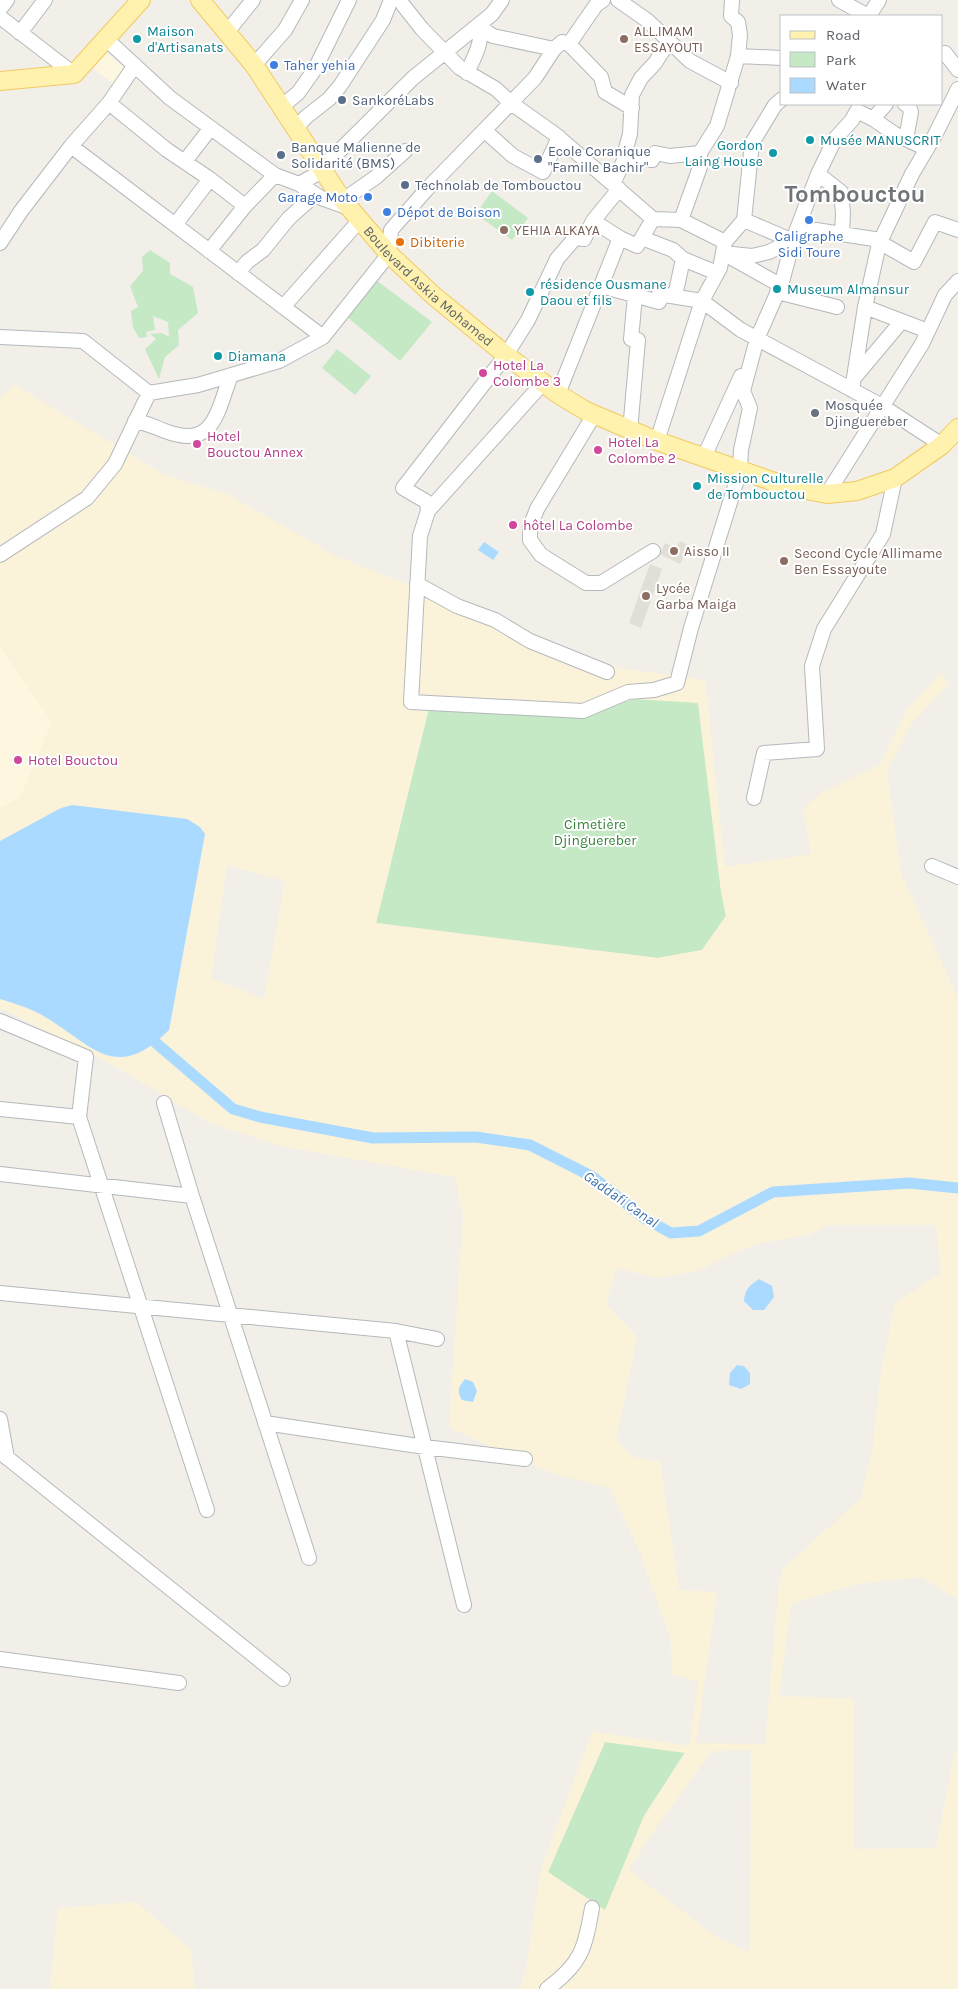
<svg xmlns="http://www.w3.org/2000/svg" width="958" height="1989" font-family="Karla,sans-serif">
<style>
.commercial{fill:#fef7e0}
.education{fill:#e1ded6}
.green{fill:#c5e8c5}
.sand{fill:#fbf3d9;fill-rule:evenodd}
.water{fill:#aadaff}
.lines{fill:none;stroke-linecap:round;stroke-linejoin:round}
.canal{stroke:#aadaff;stroke-width:11}
.minor-casing{stroke:#b5b8bc;stroke-width:16}
.major-casing{stroke:#f2c960;stroke-width:20}
.minor{stroke:#fff;stroke-width:14}
.major{stroke:#fff2af;stroke-width:18}
.culture-dot{fill:#0f9aa8;stroke:#fff;stroke-width:2}
.education-dot{fill:#8d6e63;stroke:#fff;stroke-width:2}
.shop-dot{fill:#3f7fe0;stroke:#fff;stroke-width:2}
.service-dot{fill:#5c6f8a;stroke:#fff;stroke-width:2}
.food-dot{fill:#e8710a;stroke:#fff;stroke-width:2}
.hotel-dot{fill:#d1479c;stroke:#fff;stroke-width:2}
.worship-dot{fill:#6b7280;stroke:#fff;stroke-width:2}
.labels{text-anchor:middle;dominant-baseline:central;stroke-width:4;stroke-linejoin:round;paint-order:stroke}
.culture-label{font-size:14px;fill:#0d838f;stroke:#fff;text-anchor:start}
.education-label{font-size:14px;fill:#785e54;stroke:#fff;text-anchor:start}
.shop-label{font-size:14px;fill:#366cbe;stroke:#fff;text-anchor:start}
.service-label{font-size:14px;fill:#4e5e75;stroke:#fff;text-anchor:start}
.food-label{font-size:14px;fill:#c56008;stroke:#fff;text-anchor:start}
.street-label{font-size:14px;fill:#5f6368;stroke:#fff}
.hotel-label{font-size:14px;fill:#b23c85;stroke:#fff;text-anchor:start}
.worship-label{font-size:14px;fill:#5b616d;stroke:#fff;text-anchor:start}
.park-label{font-size:14px;fill:#348238;stroke:#fff}
.water-label{font-size:15px;font-style:italic;fill:#4174aa;stroke:#fff}
.town-label{font-size:24px;font-weight:bold;fill:#70757a;stroke:#fff}
</style>
<rect width="100%" height="100%" fill="#f1efe8"/>
<path class="commercial" d="M103,50L126,69L113,84L91,66Z
M0,646L52,722L20,798L0,808Z"/>
<path class="education" d="M680,541L690,546L680,564L660,554L665,543L676,548Z
M650,564L662,569L641,628L629,623Z"/>
<path class="green" d="M492,191L528,218L512,240L476,214Z
M150,250L170,263V274L193,287L198,313L178,330L179,345L165,357L159,379L145,349L156,339L150,334L162,333L169,337L168,322L153,316L155,330L146,332L147,337L139,338L133,327L131,311L138,307L130,286L143,271L142,257Z
M376,280L432,322L400,361L347,317Z
M337,349L371,376L355,395L322,368Z
M634,699L698,702L721,891L726,916L702,950L658,958L376,923L429,708L579,715Z
M605,1742L685,1752L644,1816L605,1911L548,1872Z"/>
<path class="sand" d="M15,385L163,474L227,494L336,556L617,668L705,680L725,867L811,854L803,809L820,793L880,765L907,709L941,673L949,683L911,724L887,771L901,874L958,998V1599L921,1577L856,1584L791,1604L779,1696L854,1699L853,1849L936,1848L954,1755L958,1748V1989H520L526,1969L541,1869L592,1732L690,1746L698,1681L672,1674L671,1641L641,1555L610,1488L554,1474L449,1428L463,1215L455,1177L280,1146L210,1123L116,1067L7,1011L0,1009V999C14,1003 28,1007 41,1014C63,1027 82,1043 105,1055L169,1030L205,834L61,808L0,841V808L20,798L52,722L0,645V398ZM634,699L698,703L721,891L726,916L702,950L657,958L376,923L429,708L579,715ZM227,865L285,881L264,999L211,978ZM828,1225H936L941,1273L895,1303L880,1378L873,1445L861,1498L783,1569L779,1585L765,1744L696,1743L717,1592L679,1590L660,1462L634,1457L616,1440L637,1337L608,1306L607,1298L617,1268L656,1278L697,1271L755,1244L809,1235ZM605,1742L685,1753L644,1816L605,1910L548,1872ZM751,1750L750,1952L716,1937L629,1870L648,1839L712,1751Z
M137,1902L191,1950L195,1989H50L58,1908Z"/>
<path class="water" d="M484,542L499,552L493,560L478,550Z
M72,805L187,819L200,827L205,834L169,1030C113,1086 91,1042 40,1014C27,1007 13,1003 0,999V841L61,808Z
M759,1279L772,1286L774,1297L764,1310H753L744,1301C745,1289 749,1286 759,1279Z
M737,1365L744,1366L750,1373V1384L741,1389L729,1385L730,1373Z
M465,1379L473,1382L477,1391L473,1402L462,1400C456,1391 459,1387 465,1379Z"/>
<g class="lines">
<path class="canal" d="M156,1043L233,1109L260,1117L373,1138L476,1137L530,1145L593,1177L644,1218L671,1233L699,1231L773,1192L909,1183L958,1188"/>
<defs>
<path id="minor" d="M618,0L648,21L690,61L731,83
M839,0L868,16
M403,5L422,29L460,68L496,89L511,103L556,135L653,219
M0,9L7,0
M869,16L879,0
M0,17L74,74
M478,26L493,36L554,49
M227,32L253,0
M20,33L45,0
M105,38L170,98L275,175L299,184L321,198L349,208
M569,44L601,77L605,92L632,108
M945,53L958,70
M738,56L782,58
M254,65L285,30L302,0
M467,73C473,59 485,40 478,26
M109,103L167,150L210,179L245,206
M905,104H908L911,112L906,139
M281,107L298,93L315,69L349,0
M873,119L895,134L927,149
M295,129L306,117L329,99L340,86L383,20L391,0
M484,130L513,156L543,172L559,137
M71,146L323,337
M626,156L652,160L655,153L670,156L700,153
M185,161L210,129
M818,174L841,192L843,213L842,233
M299,184L315,175L413,78L492,14L502,0
M613,184L626,156L625,152L630,134L632,95L641,78L655,63L669,41
M343,200L376,177L405,151
M681,220L725,242L744,220L752,143L775,105L782,99
M744,220L793,241
M593,221L620,238
M175,225L210,179
M642,238L673,250L683,259L717,273
M0,243L21,211L71,146L109,103L135,65
M209,251L245,206L275,175
M723,253L752,256L769,252L806,233L816,230L874,239L914,262L935,222L958,230
M730,257L780,285
M238,273L247,262L263,250L289,218L315,195
M601,286L659,302V294L702,301L741,330L882,406L942,445
M777,292L837,307
M675,296L683,259
M283,307L359,221
M865,307L928,331
M0,337L83,341L149,393L198,385L279,361L323,337L389,254L391,230L427,189L535,78L554,49L562,42L569,44L596,5L603,0
M854,378L901,322
M543,383L428,511L420,536L411,702L583,711L628,692L654,690L677,683L691,628L740,470L741,450L750,408L743,391L757,339L782,282L794,237L818,174L835,139L852,120L857,111L873,119L886,104
M852,390L865,307L879,244L912,174L935,135L958,89
M558,394L620,238L637,246L653,219L681,220L700,167V153L717,126L738,56L740,35L738,22L731,16L732,0
M594,415L537,509L530,527V540L541,555L586,583H601L653,551
M135,421C147,423 154,427 165,431C214,450 217,412 231,375
M630,431L638,340L631,339L635,296
M657,441L702,301L720,268L725,242
M704,457L741,376
M827,494L922,344L945,295L958,281
M428,511L427,502L403,488L506,355L528,320L557,259L575,238L584,239L593,221L619,189
M0,555L87,498L115,464L149,393
M417,584L457,606L495,620L530,641L607,672
M754,798L764,753L817,749L812,666L824,629L883,534L895,478
M932,866L958,877
M0,1021L86,1057L79,1117L207,1510
M164,1103L192,1196L309,1558
M0,1109L79,1117
M0,1174L192,1196
M0,1293L396,1331L437,1339
M396,1331L464,1605
M0,1419L7,1458
M265,1423L425,1447L525,1459
M0,1452L283,1679
M0,1659L179,1683
M547,1989C581,1964 585,1949 592,1908"/>
<g id="major">
<path id="s1" d="M200,0L254,65L341,198L389,254L434,296L506,355L558,394L586,411L657,441L786,486L827,494L857,491L895,478L942,445L958,428"/>
<path d="M0,81L74,74L141,0"/>
</g>
</defs>
<use href="#minor" class="minor-casing"/>
<use href="#major" class="major-casing"/>
<use href="#minor" class="minor"/>
<use href="#major" class="major"/>
</g>
<g class="culture-dot">
<circle cx="137" cy="39" r="5"/>
<circle cx="810" cy="140" r="5"/>
<circle cx="773" cy="153" r="5"/>
<circle cx="777" cy="289" r="5"/>
<circle cx="530" cy="292" r="5"/>
<circle cx="218" cy="356" r="5"/>
<circle cx="697" cy="486" r="5"/>
</g>
<g class="education-dot">
<circle cx="624" cy="39" r="5"/>
<circle cx="504" cy="230" r="5"/>
<circle cx="674" cy="551" r="5"/>
<circle cx="784" cy="561" r="5"/>
<circle cx="646" cy="596" r="5"/>
</g>
<g class="shop-dot">
<circle cx="274" cy="65" r="5"/>
<circle cx="368" cy="197" r="5"/>
<circle cx="387" cy="212" r="5"/>
<circle cx="809" cy="220" r="5"/>
</g>
<g class="service-dot">
<circle cx="342" cy="100" r="5"/>
<circle cx="281" cy="155" r="5"/>
<circle cx="538" cy="159" r="5"/>
<circle cx="405" cy="185" r="5"/>
</g>
<circle class="food-dot" cx="400" cy="242" r="5"/>
<g class="hotel-dot">
<circle cx="483" cy="373" r="5"/>
<circle cx="197" cy="444" r="5"/>
<circle cx="598" cy="450" r="5"/>
<circle cx="513" cy="525" r="5"/>
<circle cx="18" cy="760" r="5"/>
</g>
<circle class="worship-dot" cx="815" cy="413" r="5"/>
<g class="labels">
<g class="culture-label">
<text x="147" y="31">Maison<tspan x="147" dy="16">d'Artisanats</tspan></text>
<text x="820" y="140">Musée MANUSCRIT</text>
<text x="763" y="145" text-anchor="end">Gordon<tspan x="763" dy="16">Laing House</tspan></text>
<text x="540" y="284">résidence Ousmane<tspan x="540" dy="16">Daou et fils</tspan></text>
<text x="787" y="289">Museum Almansur</text>
<text x="228" y="356">Diamana</text>
<text x="707" y="478">Mission Culturelle<tspan x="707" dy="16">de Tombouctou</tspan></text>
</g>
<g class="education-label">
<text x="634" y="31">ALL.IMAM<tspan x="634" dy="16">ESSAYOUTI</tspan></text>
<text x="514" y="230">YEHIA ALKAYA</text>
<text x="684" y="551">Aisso II</text>
<text x="794" y="553">Second Cycle Allimame<tspan x="794" dy="16">Ben Essayoute</tspan></text>
<text x="656" y="588">Lycée<tspan x="656" dy="16">Garba Maiga</tspan></text>
</g>
<g class="shop-label">
<text x="284" y="65">Taher yehia</text>
<text x="358" y="197" text-anchor="end">Garage Moto</text>
<text x="397" y="212">Dépot de Boison</text>
<text x="809" y="236" text-anchor="middle">Caligraphe<tspan x="809" dy="16">Sidi Toure</tspan></text>
</g>
<g class="service-label">
<text x="352" y="100">SankoréLabs</text>
<text x="291" y="147">Banque Malienne de<tspan x="291" dy="16">Solidarité (BMS)</tspan></text>
<text x="548" y="151">Ecole Coranique<tspan x="548" dy="16">"Famille Bachir"</tspan></text>
<text x="415" y="185">Technolab de Tombouctou</text>
</g>
<g class="food-label">
<text x="410" y="242">Dibiterie</text>
</g>
<g class="street-label">
<text stroke="none"><textPath href="#s1" startOffset="368">Boulevard Askia Mohamed</textPath></text>
</g>
<g class="hotel-label">
<text x="493" y="365">Hotel La<tspan x="493" dy="16">Colombe 3</tspan></text>
<text x="207" y="436">Hotel<tspan x="207" dy="16">Bouctou Annex</tspan></text>
<text x="608" y="442">Hotel La<tspan x="608" dy="16">Colombe 2</tspan></text>
<text x="523" y="525">hôtel La Colombe</text>
<text x="28" y="760">Hotel Bouctou</text>
</g>
<g class="worship-label">
<text x="825" y="405">Mosquée<tspan x="825" dy="16">Djinguereber</tspan></text>
</g>
<g class="park-label">
<text x="595" y="824">Cimetière<tspan x="595" dy="16">Djinguereber</tspan></text>
</g>
<g class="water-label">
<text transform="translate(621 1199) rotate(35)">Gaddafi Canal</text>
</g>
<g class="town-label">
<text x="855" y="194">Tombouctou</text>
</g>
</g>
<rect x="780" y="15" width="162" height="90" fill="#ffffff" stroke="#bfc1c3"/>
<rect x="790" y="31" width="25" height="8" fill="#fff2af" stroke="#bfc1c3"/>
<text x="826" y="40" font-size="15" fill="#5f6368">Road</text>
<rect x="790" y="52" width="25" height="15" fill="#c5e8c5" stroke="#bfc1c3"/>
<text x="826" y="65" font-size="15" fill="#5f6368">Park</text>
<rect x="790" y="78" width="25" height="15" fill="#aadaff" stroke="#bfc1c3"/>
<text x="826" y="90" font-size="15" fill="#5f6368">Water</text>
</svg>
